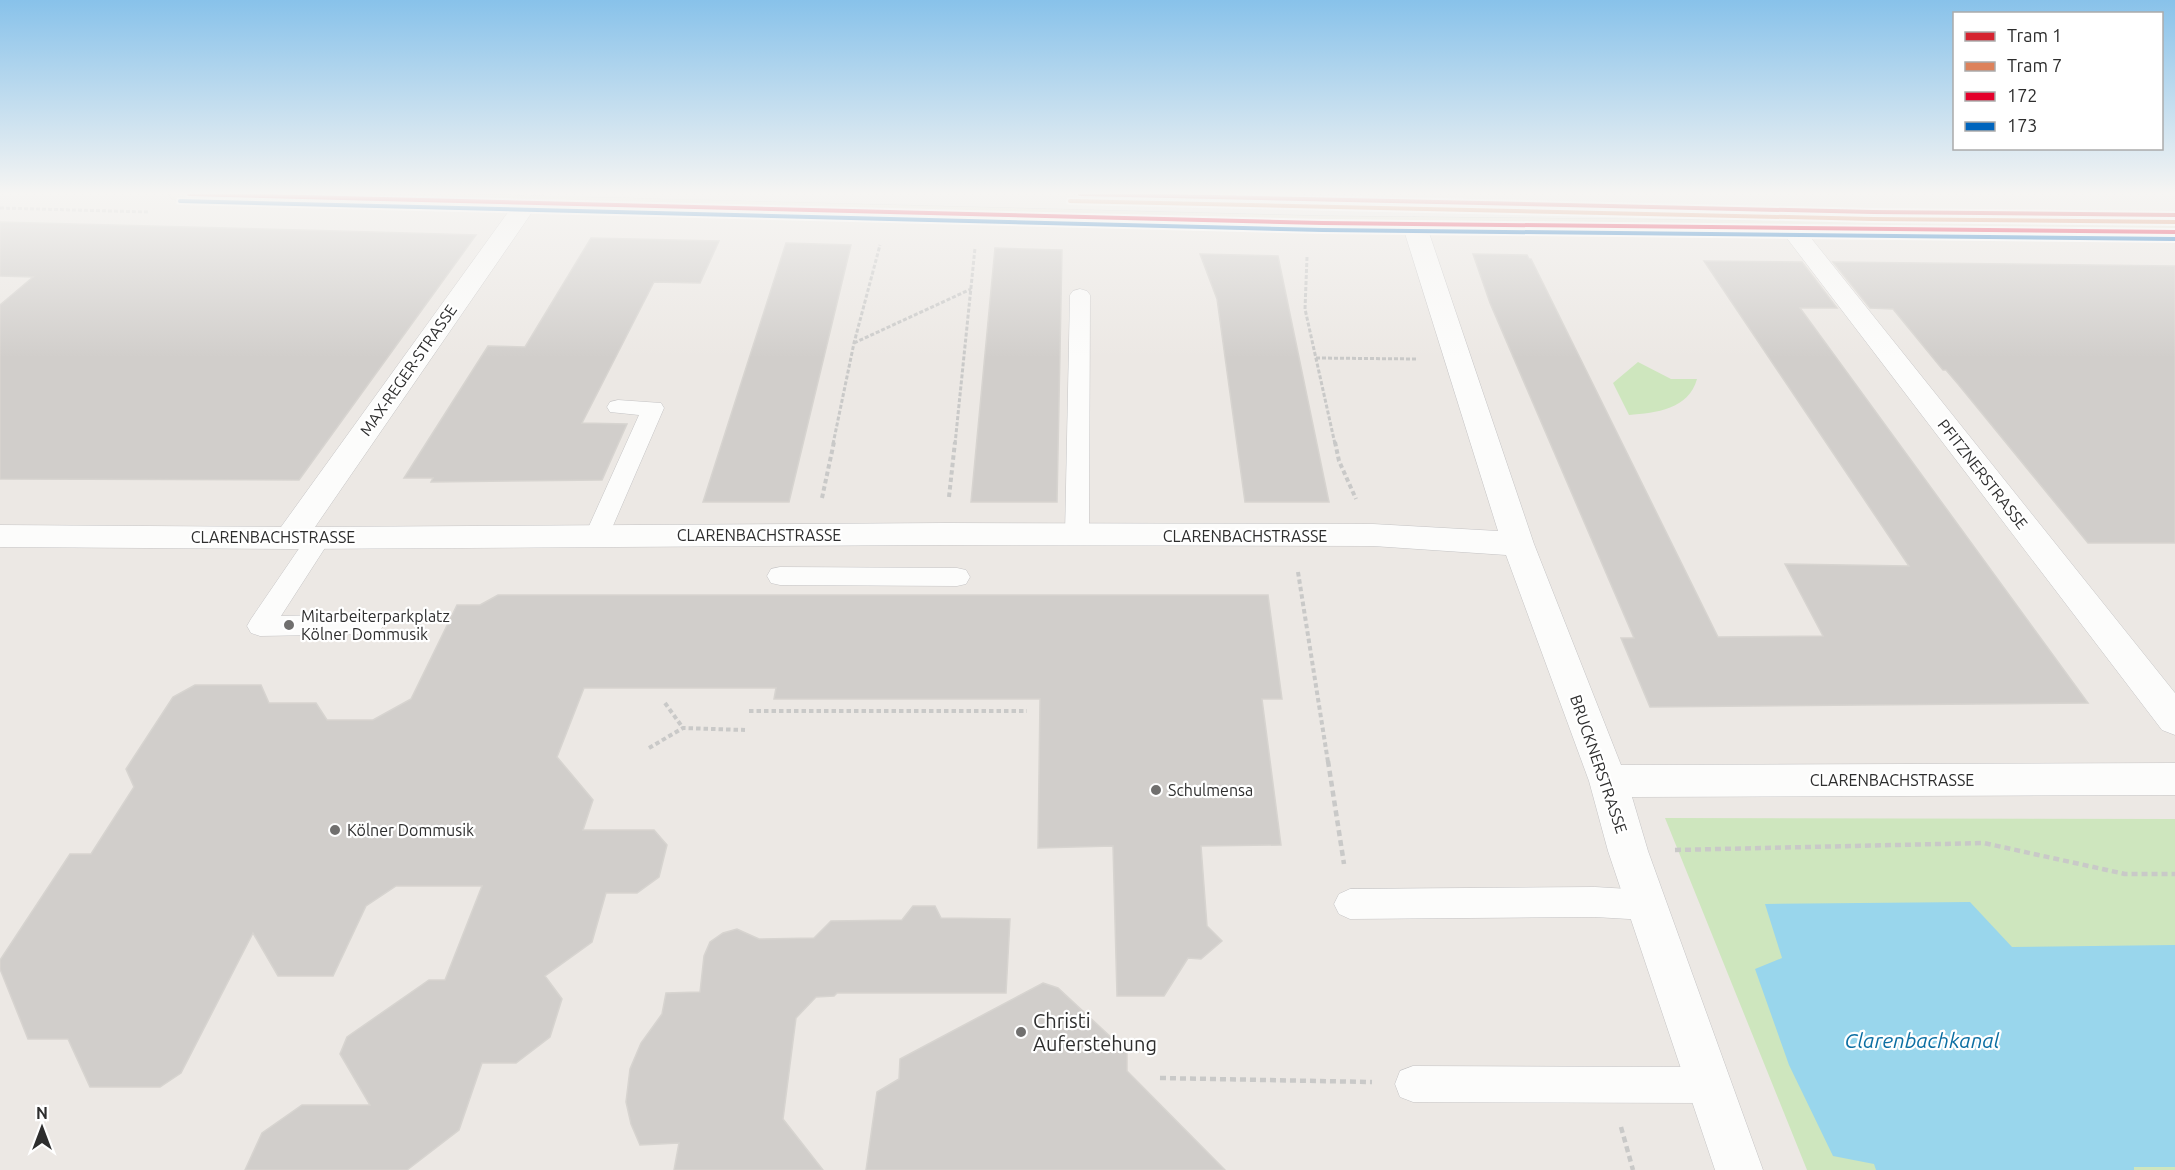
<svg xmlns="http://www.w3.org/2000/svg" width="2175" height="1170" font-family="Ubuntu,sans-serif">
<style>
.green{fill:#cee6be}
.water{fill:#99d6ec}
.building{fill:#d1cecb;stroke:#d7d4d0;stroke-width:1.5}
.lines{fill:none;stroke-linecap:round;stroke-linejoin:round}
.lane-casing{stroke:#c5c4c5;stroke-width:1}
.street-casing{stroke:#c5c4c5;stroke-width:1}
.primary-casing{stroke:#c6c5c4;stroke-width:1}
.path-far2{stroke:#c9c9c8;stroke-width:3;stroke-dasharray:4 2;stroke-linecap:butt}
.path-far1{stroke:#c9c9c8;stroke-width:4;stroke-dasharray:4.5 3;stroke-linecap:butt}
.path{stroke:#c9c9c8;stroke-width:4.5;stroke-dasharray:6 4;stroke-linecap:butt}
.lane{fill:#fcfcfb;fill-rule:evenodd}
.street{fill:#fcfcfb;fill-rule:evenodd}
.primary{fill:#e8e4d6;fill-rule:evenodd}
.bus-1-casing{stroke:#fff;stroke-width:8}
.bus-2-casing{stroke:#fff;stroke-width:8}
.bus-1{stroke:#e4002b;stroke-width:4}
.bus-2{stroke:#0065bd;stroke-width:4}
.tram-1-casing{stroke:#fff;stroke-width:8}
.tram-2-casing{stroke:#fff;stroke-width:8}
.tram-1{stroke:#d52330;stroke-width:4}
.tram-2{stroke:#dd815a;stroke-width:4}
.poi-dot{fill:#706f6e;stroke:#fff;stroke-width:2}
.labels{text-anchor:middle;dominant-baseline:central;stroke-width:4.5;stroke-linejoin:round;paint-order:stroke}
.street-label{font-size:16px;fill:#2e2e2e;stroke:#fff}
.poi-label{font-size:16px;fill:#2e2e2e;stroke:#fff;text-anchor:start}
.near-poi-label{font-size:20px;fill:#2e2e2e;stroke:#fff;text-anchor:start}
.near-water-label{font-size:21px;font-style:italic;fill:#0d6fa3;stroke:#fff}
</style>
<rect width="100%" height="100%" fill="#ece8e4"/>
<path class="green" d="M1638,362L1671,379H1697C1689,409 1656,413 1629,415L1613,383Z
M1665,818L2175,819V1170H1807Z"/>
<path class="water" d="M1970,902L2012,947L2175,945V1167H2134V1170H1876L1874,1164L1833,1156L1789,1065L1755,969L1782,958L1765,904Z"/>
<path class="building" d="M0,222L339,231L476,235L299,480L0,479V305L33,277L0,276Z
M591,238L719,241L700,283L654,282L582,423L627,424L602,480L431,482L433,478H404L488,346L525,347Z
M786,243L851,245L789,502H703Z
M995,248L1062,250L1057,502H971Z
M1200,254L1278,256L1329,502H1245L1217,299Z
M1473,254L1527,255L1529,259H1531L1718,637L1823,636L1785,564L1909,566L1704,261L1802,262L1837,308H1800L2088,703L1650,707L1621,638H1634L1490,303Z
M1833,262L2175,266V543H2088L1958,384L1946,370H1943L1893,309L1870,308Z
M498,595H1268L1282,699H1262L1281,845L1201,846L1207,926L1222,941L1201,959L1188,958L1164,996H1117L1113,846L1038,848L1040,699H774L776,688H584L557,757L593,800L583,830H654L667,845L659,877L637,893H606L592,942L545,976L562,999L550,1037L516,1063H482L459,1130L407,1170H245L262,1133L302,1105H370L340,1054L347,1037L429,980H445L482,886H396L366,906L333,976H278L253,933L181,1073L160,1087H90L68,1039H28L0,969V960L70,854H91L134,787L126,769L173,697L195,685H261L269,703H316L327,720H373L411,699L457,605H480Z
M913,906H935L941,918L1010,919L1006,993H837L834,996L816,997L796,1018L783,1119L823,1170H674L679,1143L640,1145L631,1124L626,1102L630,1069L641,1043L662,1014L666,993L700,992L704,956L710,942L723,933L737,929L759,939L814,938L831,921L902,920Z
M1043,983L1058,988L1127,1052V1071L1225,1170H866L877,1092L899,1079L900,1059Z"/>
<g class="lines">
<defs>
<path id="lane" d="M1080,289L1087,291L1090,295L1089,535L1086,541L1077,544L1068,541L1065,535L1070,295L1073,291Z
M618,400L661,403L664,408L609,535L606,541L597,544L588,541L585,535L639,415L610,412L607,407L610,402Z
M320,528L329,531L332,537L281,616L371,614L380,617L384,624L380,631L371,634L260,636L251,633L247,626L251,619L311,531Z
M780,567L957,568L966,570L970,577L966,584L957,586L780,585L771,583L767,576L771,569Z
M1595,887L1646,890L1657,895L1662,905L1657,915L1646,920L1595,917L1350,919L1339,914L1334,904L1339,894L1350,889Z
M1413,1066L1709,1067L1722,1072L1727,1085L1722,1098L1709,1103L1413,1102L1400,1097L1395,1084L1400,1071Z"/>
<path id="street" d="M527,195L535,197L539,202L315,527L945,523L1373,524L1498,531L1402,224L1406,219L1414,217L1422,219L1426,224L1534,544L1621,765L2175,763V795L1632,797L1648,851L1763,1170H1715L1608,851L1589,781L1506,555L1373,546L945,545L290,549L0,547V525L281,527L519,197Z
M1791,221L1799,223L2175,693V735L2162,730L1783,233L1779,228L1783,223Z"/>
<path id="primary" d="M169,194H462L1323,216L2175,225V239L1323,230L180,201L172,199Z"/>
</defs>
<use href="#lane" class="lane-casing"/>
<use href="#street" class="street-casing"/>
<use href="#primary" class="primary-casing"/>
<path class="path-far2" d="M0,208L149,212
M1307,257L1305,309L1335,444
M854,343L971,289
M1316,358L1417,359
M833,444L854,343L880,245
M955,444L975,248"/>
<path class="path-far1" d="M1335,442L1339,461L1356,499
M949,497L955,442
M822,498L834,442
M1298,572L1328,762
M665,703L683,728
M749,711H1027
M649,748L683,728L745,730"/>
<path class="path" d="M1328,761L1344,864
M1675,850L1984,843L2125,874H2175
M1160,1078L1372,1082
M1621,1127L1633,1170"/>
<use href="#lane" class="lane"/>
<use href="#street" class="street"/>
<use href="#primary" class="primary"/>
<defs>
<path id="bus-1" d="M189,194L1323,223L2175,232"/>
<path id="bus-2" d="M180,201L1323,230L2175,239"/>
</defs>
<use href="#bus-1" class="bus-1-casing"/>
<use href="#bus-2" class="bus-2-casing"/>
<use href="#bus-1" class="bus-1"/>
<use href="#bus-2" class="bus-2"/>
<defs>
<path id="tram-1" d="M1080,194L1873,212L2175,215"/>
<path id="tram-2" d="M1070,201L1873,219L2175,222"/>
</defs>
<use href="#tram-1" class="tram-1-casing"/>
<use href="#tram-2" class="tram-2-casing"/>
<use href="#tram-1" class="tram-1"/>
<use href="#tram-2" class="tram-2"/>
</g>
<linearGradient id="sky" x2="0" y2="1"><stop stop-color="#88c2ea"/><stop offset="0.54" stop-color="#f6f5f3"/><stop offset="1" stop-color="#f6f5f3" stop-opacity="0"/></linearGradient>
<rect width="2175" height="358" fill="url(#sky)"/>
<g class="poi-dot">
<circle cx="289" cy="625" r="6"/>
<circle cx="1156" cy="790" r="6"/>
<circle cx="335" cy="830" r="6"/>
<circle cx="1021" cy="1032" r="6"/>
</g>
<g class="labels">
<g class="street-label">
<text transform="translate(408 370) rotate(-55)">MAX-REGER-STRASSE</text>
<text transform="translate(1983 474) rotate(52)">PFITZNERSTRASSE</text>
<text x="759" y="535">CLARENBACHSTRASSE</text>
<text x="1245" y="536">CLARENBACHSTRASSE</text>
<text x="273" y="537">CLARENBACHSTRASSE</text>
<text transform="translate(1599 764) rotate(71)">BRUCKNERSTRASSE</text>
<text x="1892" y="780">CLARENBACHSTRASSE</text>
</g>
<g class="poi-label">
<text x="301" y="616">Mitarbeiterparkplatz<tspan x="301" dy="18">Kölner Dommusik</tspan></text>
<text x="1168" y="790">Schulmensa</text>
<text x="347" y="830">Kölner Dommusik</text>
</g>
<g class="near-poi-label">
<text x="1033" y="1020">Christi<tspan x="1033" dy="23">Auferstehung</tspan></text>
</g>
<g class="near-water-label">
<text x="1922" y="1040">Clarenbachkanal</text>
</g>
</g>
<rect x="1953" y="12" width="210" height="138" fill="#ffffff" stroke="#ababab" stroke-width="1.5"/>
<rect x="1965" y="32" width="30" height="9" fill="#d52330" stroke="#ababab" stroke-width="1.5"/>
<text x="2007" y="42" font-size="18" fill="#2e2e2e">Tram 1</text>
<rect x="1965" y="62" width="30" height="9" fill="#dd815a" stroke="#ababab" stroke-width="1.5"/>
<text x="2007" y="72" font-size="18" fill="#2e2e2e">Tram 7</text>
<rect x="1965" y="92" width="30" height="9" fill="#e4002b" stroke="#ababab" stroke-width="1.5"/>
<text x="2007" y="102" font-size="18" fill="#2e2e2e">172</text>
<rect x="1965" y="122" width="30" height="9" fill="#0065bd" stroke="#ababab" stroke-width="1.5"/>
<text x="2007" y="132" font-size="18" fill="#2e2e2e">173</text>
<g transform="translate(42 1128)" stroke="#ffffff" stroke-width="4.5" paint-order="stroke">
<path d="M0-4.5L10 22L0 15L-10 22Z" fill="#2e2e2e"/>
<text y="-9" font-size="16" font-weight="bold" text-anchor="middle" fill="#2e2e2e">N</text>
</g>
</svg>
